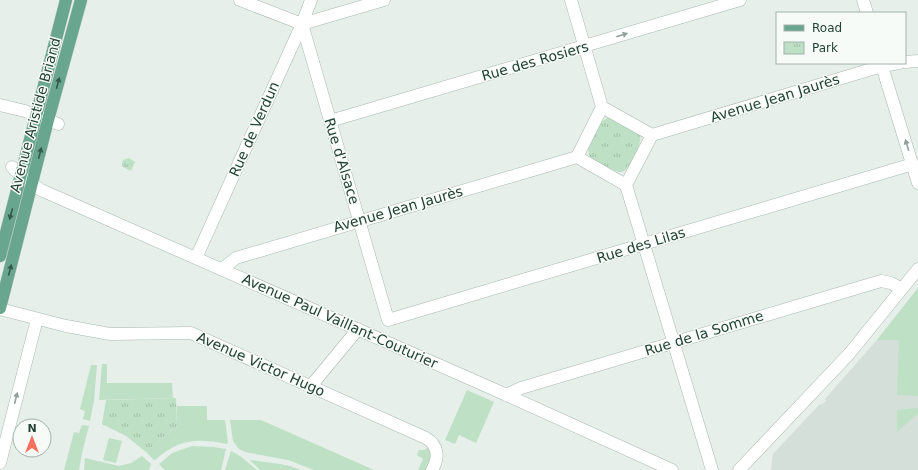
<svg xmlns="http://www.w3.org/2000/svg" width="918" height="470" font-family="'DejaVu Sans',sans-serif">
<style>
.built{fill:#d4dfd9}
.green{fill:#bee0c4}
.park{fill:url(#park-tufts)}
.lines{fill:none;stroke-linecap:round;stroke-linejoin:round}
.minor-casing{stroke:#a8b8b1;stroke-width:13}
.major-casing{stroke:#c1cac7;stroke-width:13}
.minor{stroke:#fff;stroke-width:12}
.major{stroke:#69a68f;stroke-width:12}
.oneway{fill:#91a09b}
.oneway2{fill:#345b4d}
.labels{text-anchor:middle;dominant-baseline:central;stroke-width:3;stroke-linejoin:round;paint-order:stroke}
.street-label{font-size:14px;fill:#234237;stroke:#f7fbf8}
</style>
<defs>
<pattern id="park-tufts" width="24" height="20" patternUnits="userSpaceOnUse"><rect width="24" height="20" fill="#bee0c4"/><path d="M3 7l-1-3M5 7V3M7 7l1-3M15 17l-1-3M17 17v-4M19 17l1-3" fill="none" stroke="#a3c1a9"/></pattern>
</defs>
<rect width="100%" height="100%" fill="#e6efea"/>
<path class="built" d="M918,288V470H771L773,454L820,404L821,405L826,401L825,399L877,340Z"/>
<path class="green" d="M918,288V396L897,395L899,340H877Z
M102,364H107V383H172L173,398L99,400Z
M91,365H97L94,400L90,421L83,419L85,411L80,409Z
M467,390L494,402L476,443L459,435L455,444L445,440Z
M177,406H207V420H225L228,443L226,444C197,438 179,439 155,460H154L146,452L177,426Z
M918,408V413L897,432V410Z
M230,420H261L374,470H314L288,460L245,452L239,449L233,441Z
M82,425L89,426L82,453L79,470H64L74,432L79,433Z
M109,438L122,441L116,463L103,460Z
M192,446L213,447L226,449L221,470H165L159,464L172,453Z
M429,447C432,455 430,463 426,470H418L423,459L417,455L419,450H424Z
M231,451L240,456L257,470H225Z
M142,456L151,464L149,470H84L85,458L119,466L131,463Z
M250,460L280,464L281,470H260Z"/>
<path class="park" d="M607,118H611L640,135C643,142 629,171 622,172C616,173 593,160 589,156L588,148L600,123Z
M129,158L135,162L131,171L123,167L122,164L123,160Z
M176,398L177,426L146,452L126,436L102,424L106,400Z
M280,464L290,466L301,470H281Z"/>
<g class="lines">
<defs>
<path id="minor" d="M240,0L302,24
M571,0L602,107
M863,0L867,13
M302,24L388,320
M302,24L384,0
M905,62L918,61
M881,63L918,183
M0,105L25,111L58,124
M602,107L577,157L626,185L652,135
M602,107L652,135
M330,121L740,0
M652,135L882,66L899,63
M12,167L21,176L41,190L491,388L672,470
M626,185L712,470
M196,258L302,24L311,0
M222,269L236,258L577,157
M0,309L66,326L110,334L191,333L426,438C439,446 439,458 432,470
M388,320L913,164
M311,386L358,329
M506,395L521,388L881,281L891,283L902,289
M0,463L37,319
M739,470L849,354L918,269"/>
<path id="major" d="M0,256L66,0
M0,308L48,120L81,0"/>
</defs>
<use href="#minor" class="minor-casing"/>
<use href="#major" class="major-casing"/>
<use href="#minor" class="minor"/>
<use href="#major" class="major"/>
</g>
<defs><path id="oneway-solid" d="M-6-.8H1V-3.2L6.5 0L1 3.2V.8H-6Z"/></defs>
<g class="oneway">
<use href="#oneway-solid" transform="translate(622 35) rotate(-17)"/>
<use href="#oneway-solid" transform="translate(907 145) rotate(-107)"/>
<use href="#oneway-solid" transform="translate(16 398) rotate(-76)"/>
</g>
<g class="oneway2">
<use href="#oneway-solid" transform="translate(58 83) rotate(-75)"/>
<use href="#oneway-solid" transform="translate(40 153) rotate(-76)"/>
<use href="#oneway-solid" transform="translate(11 214) rotate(105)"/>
<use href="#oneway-solid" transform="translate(10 270) rotate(-75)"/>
</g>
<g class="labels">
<g class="street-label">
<text transform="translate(535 61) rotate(-16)">Rue des Rosiers</text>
<text transform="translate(775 98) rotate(-17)">Avenue Jean Jaurès</text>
<text transform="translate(35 115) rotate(-75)">Avenue Aristide Briand</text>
<text transform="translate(254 129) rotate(-66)">Rue de Verdun</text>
<text transform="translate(342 161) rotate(73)">Rue d'Alsace</text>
<text transform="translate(398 209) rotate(-16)">Avenue Jean Jaurès</text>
<text transform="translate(641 245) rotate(-17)">Rue des Lilas</text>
<text transform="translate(340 321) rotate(24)">Avenue Paul Vaillant-Couturier</text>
<text transform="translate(704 333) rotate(-17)">Rue de la Somme</text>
<text transform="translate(261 364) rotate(24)">Avenue Victor Hugo</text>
</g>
</g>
<rect x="776" y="12" width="130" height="52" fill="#f7fbf8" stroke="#a2b1ab"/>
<rect x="784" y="25" width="20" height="6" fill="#69a68f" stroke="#a2b1ab"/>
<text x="812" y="32" font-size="12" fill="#234237">Road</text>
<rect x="784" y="42" width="20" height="12" fill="url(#park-tufts)" stroke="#a2b1ab"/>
<text x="812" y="52" font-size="12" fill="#234237">Park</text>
<g transform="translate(32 438)"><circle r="19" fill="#f7fbf8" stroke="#a2b1ab"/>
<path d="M0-3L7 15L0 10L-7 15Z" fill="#f6715d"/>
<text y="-6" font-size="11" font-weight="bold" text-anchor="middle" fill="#234237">N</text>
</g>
</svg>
